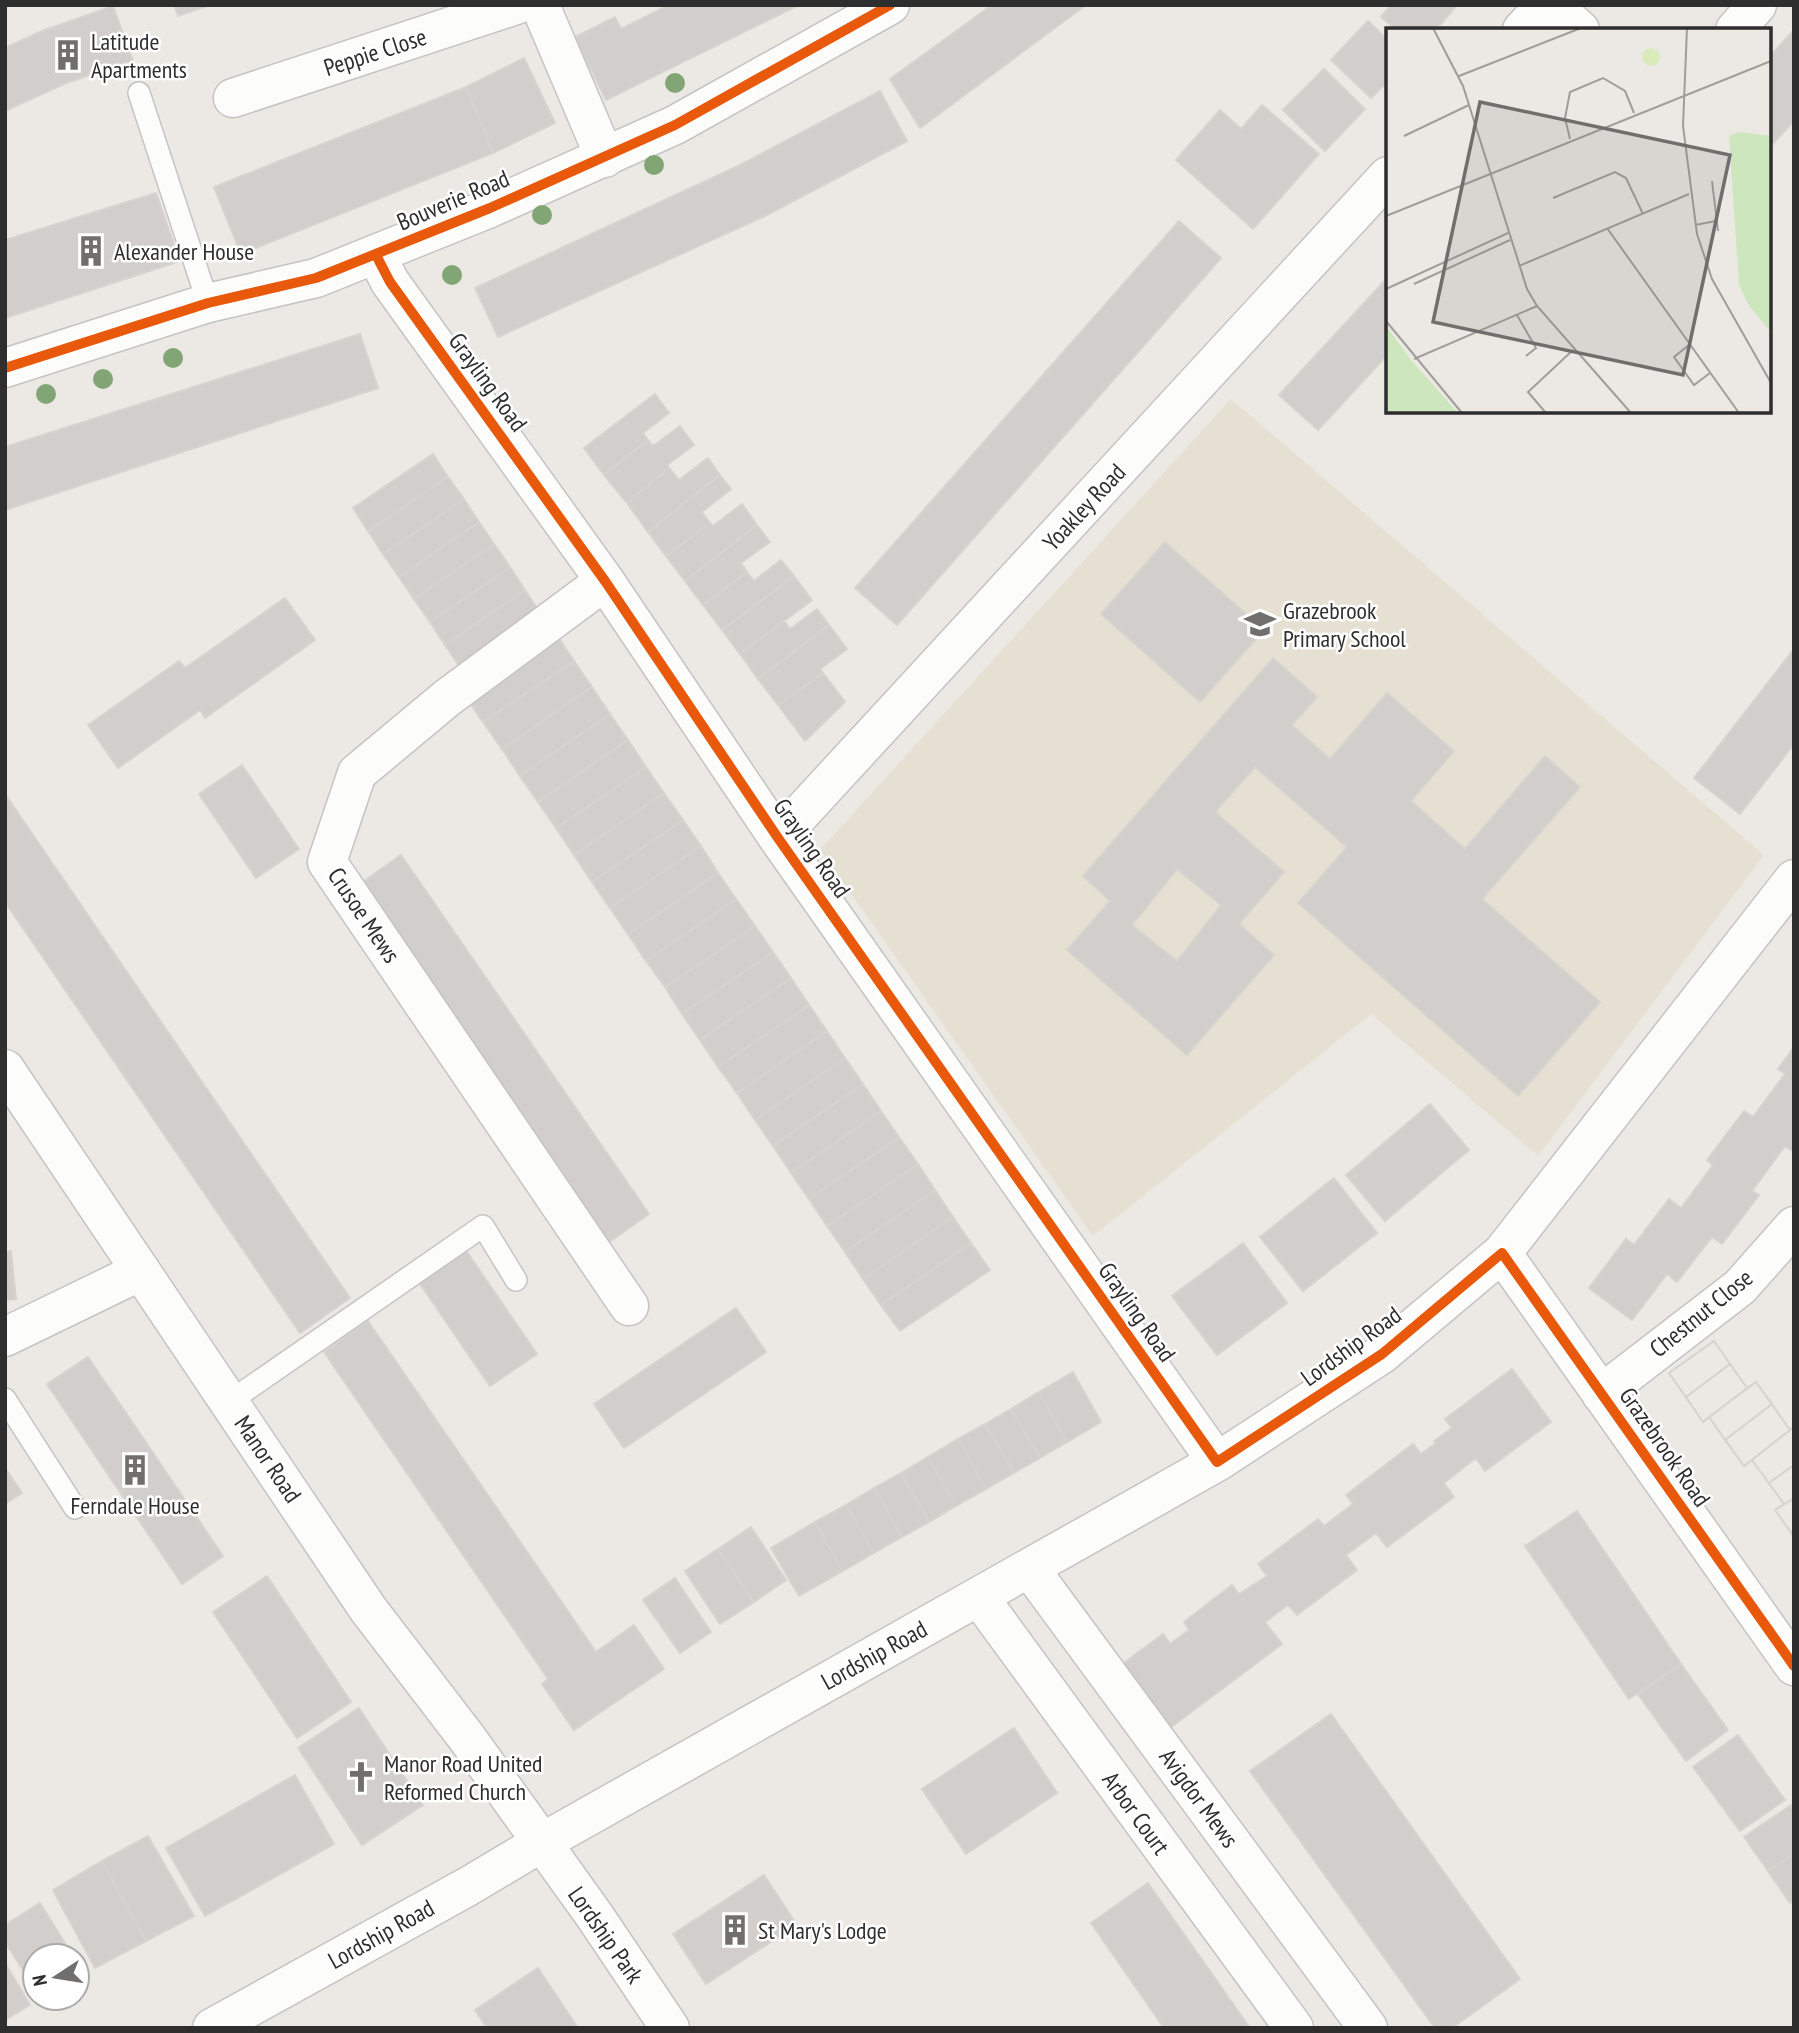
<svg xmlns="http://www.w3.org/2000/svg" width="1799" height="2033" font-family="'PT Sans Narrow',sans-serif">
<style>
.education{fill:#e6e0d3}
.building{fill:#d1cecb;stroke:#d7d4d0;stroke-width:2;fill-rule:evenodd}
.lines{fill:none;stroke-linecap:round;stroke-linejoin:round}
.service-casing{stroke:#c5c4c5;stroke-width:24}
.minor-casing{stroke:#c5c4c5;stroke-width:41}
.tertiary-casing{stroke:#c5c4c5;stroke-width:41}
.secondary-casing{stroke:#c5c4c5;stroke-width:41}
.service{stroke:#fcfcfb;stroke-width:21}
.minor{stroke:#fcfcfb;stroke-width:38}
.tertiary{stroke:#fcfcfb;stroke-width:38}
.secondary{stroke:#fcfcfb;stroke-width:38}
.cycleway-casing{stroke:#fff;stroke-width:15}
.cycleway{stroke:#e8590c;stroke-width:10}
.tree{fill:#82a575}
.labels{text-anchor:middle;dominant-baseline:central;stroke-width:5;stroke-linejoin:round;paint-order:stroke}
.poi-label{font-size:24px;fill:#2e2e2e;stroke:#fff;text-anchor:start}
.street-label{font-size:24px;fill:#2e2e2e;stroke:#fff}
.inset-road{fill:none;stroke:#a09e9b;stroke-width:2}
.view{fill:#706f6e;fill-opacity:0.15;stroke:#706f6e;stroke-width:3.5}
.inset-edge{fill:none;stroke:#2e2e2e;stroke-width:3.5}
</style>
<rect width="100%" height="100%" fill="#ece8e4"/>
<path class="education" d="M1231,399L1764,855L1538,1156L1371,1014L1093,1236L820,850Z"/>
<path class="building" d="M174,5H210L178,16Z
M669,5H799L606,100L575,37L615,17L621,29Z
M992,5H1086L920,128L890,79Z
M1391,5H1457L1436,30H1396L1381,17Z
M113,6L133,61L66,83L5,111V48L42,31Z
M1368,21L1388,40V81L1371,98L1331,60Z
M1794,30V121L1769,148V57Z
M524,58L555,123L493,153L466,87Z
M1324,69L1365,109L1325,151L1283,110Z
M466,87L493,153L241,254L214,187Z
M880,91L907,141L765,216L498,337L475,288L738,166Z
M1262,105L1319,154L1253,229L1176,160L1220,110L1241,129Z
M156,193L180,261L5,318V240Z
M1179,221L1221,258L897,625L855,588Z
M1388,277V354L1318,430L1279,395Z
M360,334L378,388L5,510V447Z
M655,394L669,413L643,433L648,440L604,475L584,448Z
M680,426L694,445L667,465L669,468L627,503L604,475L648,440L653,446Z
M433,454L448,477L368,531L353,508Z
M708,458L720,475L648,532L627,503L669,468L679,480Z
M720,475L731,489L702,512L710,523L666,556L648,532Z
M448,477L464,499L383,554L368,531Z
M464,499L479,522L399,577L383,554Z
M742,504L757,525L685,581L666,556L710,523L713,526Z
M479,522L494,544L414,599L399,577Z
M757,525L770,542L741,563L747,572L703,605L685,581Z
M1165,542L1264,630L1200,702L1101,614Z
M494,544L510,567L430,622L414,599Z
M781,560L794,576L722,630L703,605L747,572L754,581Z
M510,567L525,590L445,645L430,622Z
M794,576L812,600L740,654L722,630Z
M525,590L540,613L460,667L445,645Z
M285,598L315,640L205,718L200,710L118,768L88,725L179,661L185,668Z
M817,609L829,625L758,679L740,654L784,621L790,629Z
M829,625L847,649L820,669L823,673L778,705L758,679Z
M556,634L574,661L483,722L465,696Z
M1794,649V744L1740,814L1694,778Z
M1273,658L1317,697L1292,725L1330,759L1387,693L1454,751L1411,801L1465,849L1545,756L1580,787L1482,899L1600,1002L1518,1096L1298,903L1347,847L1255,767L1215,812L1284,872L1239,924L1274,955L1187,1055L1067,950L1110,901L1083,876ZM1177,869L1221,905L1177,961L1132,925Z
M574,661L592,687L502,749L483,722Z
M823,673L845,702L805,741L778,705Z
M592,687L610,714L520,776L502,749Z
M610,714L628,740L538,802L520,776Z
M628,740L646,767L556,828L538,802Z
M242,765L299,849L256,878L199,794Z
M646,767L664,793L574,855L556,828Z
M664,793L683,820L592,882L574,855Z
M5,794L350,1298L300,1333L5,902Z
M683,820L701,846L610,908L592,882Z
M701,846L718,873L628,934L610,908Z
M401,855L649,1214L609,1242L360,884Z
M718,873L736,899L646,961L628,934Z
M736,899L755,926L665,987L646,961Z
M755,926L773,952L682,1014L665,987Z
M773,952L791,978L700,1040L682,1014Z
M791,978L809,1005L718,1067L700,1040Z
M809,1005L827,1031L737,1093L718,1067Z
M827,1031L845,1058L755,1120L737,1093Z
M1794,1047V1152L1785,1146L1752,1191L1759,1195L1722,1244L1712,1237L1677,1282L1667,1274L1632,1320L1589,1288L1626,1239L1634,1245L1669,1199L1681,1208L1713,1165L1707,1160L1744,1111L1753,1117L1785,1074L1778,1069Z
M845,1058L863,1084L773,1146L755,1120Z
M863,1084L881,1111L791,1173L773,1146Z
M1430,1104L1469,1150L1385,1221L1346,1175Z
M881,1111L899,1137L809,1199L791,1173Z
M899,1137L918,1164L827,1226L809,1199Z
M918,1164L935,1190L845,1252L827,1226Z
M1334,1178L1377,1233L1303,1291L1260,1237Z
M935,1190L953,1217L863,1279L845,1252Z
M953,1217L971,1243L881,1305L863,1279Z
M971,1243L990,1270L900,1331L881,1305Z
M1243,1243L1287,1303L1217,1355L1172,1296Z
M465,1249L537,1354L490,1386L418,1281Z
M11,1251L16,1299L5,1300V1252Z
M736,1308L766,1352L624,1448L594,1404Z
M368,1321L596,1652L634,1625L664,1669L574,1730L542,1684L548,1679L324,1352Z
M1714,1341L1747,1388L1756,1382L1790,1430L1794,1427V1537L1775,1510L1784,1504L1752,1460L1744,1466L1709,1417L1703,1422L1669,1373Z
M1714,1341L1730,1364L1686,1397L1669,1373Z
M88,1357L223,1556L182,1584L47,1384Z
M1730,1364L1747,1388L1703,1422L1686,1397Z
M1512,1369L1551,1422L1485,1471L1476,1458L1444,1483L1454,1497L1387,1547L1376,1533L1346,1555L1357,1570L1297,1615L1288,1605L1265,1622L1282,1644L1163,1733L1117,1668L1163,1634L1170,1644L1189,1630L1184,1622L1232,1585L1239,1594L1267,1576L1258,1564L1318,1519L1324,1526L1353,1504L1346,1495L1413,1444L1421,1454L1436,1443L1434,1441L1452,1428L1445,1419Z
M1073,1372L1101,1422L1067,1442L1039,1392Z
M1756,1382L1772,1404L1725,1440L1709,1417Z
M1039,1392L1067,1442L1040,1458L1011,1409Z
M1772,1404L1790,1430L1744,1466L1725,1440Z
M1011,1409L1040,1458L1014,1473L985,1424Z
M985,1424L1014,1473L986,1489L958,1439Z
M1794,1427V1465L1769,1483L1752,1460Z
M958,1439L986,1489L956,1506L928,1457Z
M928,1457L956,1506L929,1522L901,1473Z
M1794,1465V1498L1784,1504L1769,1483Z
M5,1468L22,1493L5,1504Z
M901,1473L929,1522L902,1537L874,1488Z
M874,1488L902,1537L874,1553L846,1505Z
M1794,1498V1534L1793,1535L1775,1510Z
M846,1505L874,1553L843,1571L815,1522Z
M1577,1511L1681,1664L1629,1699L1525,1546Z
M815,1522L843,1571L799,1596L771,1548Z
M751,1527L786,1580L754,1602L718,1549Z
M718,1549L754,1602L720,1624L685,1571Z
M267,1576L351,1702L297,1738L213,1612Z
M675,1578L711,1632L680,1653L643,1600Z
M1681,1664L1728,1730L1686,1761L1638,1694Z
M359,1708L423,1805L362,1845L298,1748Z
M1331,1714L1520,1979L1452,2028H1435L1250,1771Z
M1014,1728L1057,1793L966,1854L922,1789Z
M1738,1735L1785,1800L1740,1831L1693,1767Z
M295,1775L334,1844L205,1916L166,1848Z
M1791,1805L1794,1809V1854L1768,1871L1744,1837Z
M148,1836L194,1916L146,1941L102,1861Z
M1794,1854V1901L1790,1903L1768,1871Z
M102,1861L146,1941L95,1968L53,1890Z
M764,1875L797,1925L706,1984L673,1934Z
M1148,1883L1250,2028H1164L1091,1923Z
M40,1903L73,1956H35V1989L5,1942V1925Z
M5,1963L30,2005L5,2020Z
M538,1968L578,2028H487L475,2010Z"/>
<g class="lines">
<defs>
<path id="service" d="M139,93L208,303
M5,1399L75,1508
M229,1402L483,1226L516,1280"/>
<path id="minor" d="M540,5L605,158
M1552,5L1580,30
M1522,30L1545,5
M1735,30L1757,5
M233,98L516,5
M376,255L390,282L605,581L778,838L1217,1462
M5,368L208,303L316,278L490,208L675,125L890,5
M605,581L447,698L357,773L327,862L629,1306
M778,838L1388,176
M1502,1253L1794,1666
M5,1337L141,1271
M1601,1394L1740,1287L1794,1226
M1030,1569L1368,2028
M979,1597L1294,2028
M541,1843L1217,1462L1382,1354L1502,1253L1794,879"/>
<path id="tertiary" d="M212,2028L467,1887L541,1843"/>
<path id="secondary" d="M5,1069L368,1609L467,1738L594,1915L670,2028"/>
</defs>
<use href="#service" class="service-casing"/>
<use href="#minor" class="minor-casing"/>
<use href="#tertiary" class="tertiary-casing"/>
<use href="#secondary" class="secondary-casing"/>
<use href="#service" class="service"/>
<use href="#minor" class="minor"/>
<use href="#tertiary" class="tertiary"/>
<use href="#secondary" class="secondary"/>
<defs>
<path id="cycleway" d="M376,255L390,282L605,581L778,838L1217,1462L1382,1354L1502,1253L1794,1666
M5,368L208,303L316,278L490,208L675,125L890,5"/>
</defs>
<use href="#cycleway" class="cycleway-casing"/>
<use href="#cycleway" class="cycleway"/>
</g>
<g class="tree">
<circle cx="675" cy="83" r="10"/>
<circle cx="654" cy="165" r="10"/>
<circle cx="542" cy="215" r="10"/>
<circle cx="452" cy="275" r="10"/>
<circle cx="173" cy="358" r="10"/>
<circle cx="103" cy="379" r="10"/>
<circle cx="46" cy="394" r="10"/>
</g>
<defs>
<symbol id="building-bare" viewBox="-9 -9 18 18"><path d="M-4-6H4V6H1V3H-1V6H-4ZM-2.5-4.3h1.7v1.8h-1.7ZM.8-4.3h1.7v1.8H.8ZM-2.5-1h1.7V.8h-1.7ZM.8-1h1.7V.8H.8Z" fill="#706f6e" stroke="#fff" stroke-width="2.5" paint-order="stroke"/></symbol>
<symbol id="school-bare" viewBox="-9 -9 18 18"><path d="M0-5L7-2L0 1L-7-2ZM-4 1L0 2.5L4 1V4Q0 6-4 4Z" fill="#706f6e" stroke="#fff" stroke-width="2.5" paint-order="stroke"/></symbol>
<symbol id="church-bare" viewBox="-9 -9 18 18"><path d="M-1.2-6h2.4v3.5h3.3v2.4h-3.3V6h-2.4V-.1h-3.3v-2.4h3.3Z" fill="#706f6e" stroke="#fff" stroke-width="2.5" paint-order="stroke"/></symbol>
</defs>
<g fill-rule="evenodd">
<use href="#building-bare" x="46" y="33" width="44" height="44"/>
<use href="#building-bare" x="69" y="229" width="44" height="44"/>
<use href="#school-bare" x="1238" y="602" width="44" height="44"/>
<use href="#building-bare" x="113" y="1448" width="44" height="44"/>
<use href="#church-bare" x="339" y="1755" width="44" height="44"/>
<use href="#building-bare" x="713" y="1908" width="44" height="44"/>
</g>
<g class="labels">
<g class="poi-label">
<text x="91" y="41">Latitude<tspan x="91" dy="28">Apartments</tspan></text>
<text x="114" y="251">Alexander House</text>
<text x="1283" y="610">Grazebrook<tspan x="1283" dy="28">Primary School</tspan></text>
<text x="135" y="1505" text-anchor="middle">Ferndale House</text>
<text x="384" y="1763">Manor Road United<tspan x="384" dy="28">Reformed Church</tspan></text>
<text x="758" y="1930">St Mary's Lodge</text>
</g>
<g class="street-label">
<text transform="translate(375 52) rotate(-18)">Peppie Close</text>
<text transform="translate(453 200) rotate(-23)">Bouverie Road</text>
<text transform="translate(488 382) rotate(54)">Grayling Road</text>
<text transform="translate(1084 507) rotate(-47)">Yoakley Road</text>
<text transform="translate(812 848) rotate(55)">Grayling Road</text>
<text transform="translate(364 915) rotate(56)">Crusoe Mews</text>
<text transform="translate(1137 1312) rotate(55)">Grayling Road</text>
<text transform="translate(1701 1313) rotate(-39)">Chestnut Close</text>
<text transform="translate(1351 1346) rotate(-36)">Lordship Road</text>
<text transform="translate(1665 1447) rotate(55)">Grazebrook Road</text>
<text transform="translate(268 1459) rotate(56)">Manor Road</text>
<text transform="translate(874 1655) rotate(-29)">Lordship Road</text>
<text transform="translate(1199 1798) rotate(54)">Avigdor Mews</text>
<text transform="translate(1136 1813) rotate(54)">Arbor Court</text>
<text transform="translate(381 1934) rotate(-29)">Lordship Road</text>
<text transform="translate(606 1935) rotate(55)">Lordship Park</text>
</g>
</g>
<g transform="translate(1386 28)">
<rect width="385" height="385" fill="#ece8e4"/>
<path d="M353,104L385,108V304L363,278L353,257L343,108ZM0,298L25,332L72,385H0Z" fill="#cee6be"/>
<path d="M256 29a9 9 0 1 1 18 0a9 9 0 1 1-18 0Z" fill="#d9eabb"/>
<path class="inset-road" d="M47,0L77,58L141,261L151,278L245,385M301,0L297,98L311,206L326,251L385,355M73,48L195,0M18,108L83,77M184,111L179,90L184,64L217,50L239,63L248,85M326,153L332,203M167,170L229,144L240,150L257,186M0,188L385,33M309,197L330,193M221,200L353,385M133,238L303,166M28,256L124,212M0,261L122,205M131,287L150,320L140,328M0,293L76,385M303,317L288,329L308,357L324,345M28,331L151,278M160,385L142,364L187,322"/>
<path class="view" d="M94,74L344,127L297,347L47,294Z"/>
<rect width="385" height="385" class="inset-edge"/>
</g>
<rect width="1799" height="2033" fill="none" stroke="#2e2e2e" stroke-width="14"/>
<g transform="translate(56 1977) rotate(258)"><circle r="33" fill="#ffffff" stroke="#ababab" stroke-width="2"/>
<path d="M0-5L12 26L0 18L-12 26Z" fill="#706f6e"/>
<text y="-10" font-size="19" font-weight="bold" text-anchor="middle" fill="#2e2e2e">N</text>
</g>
</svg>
